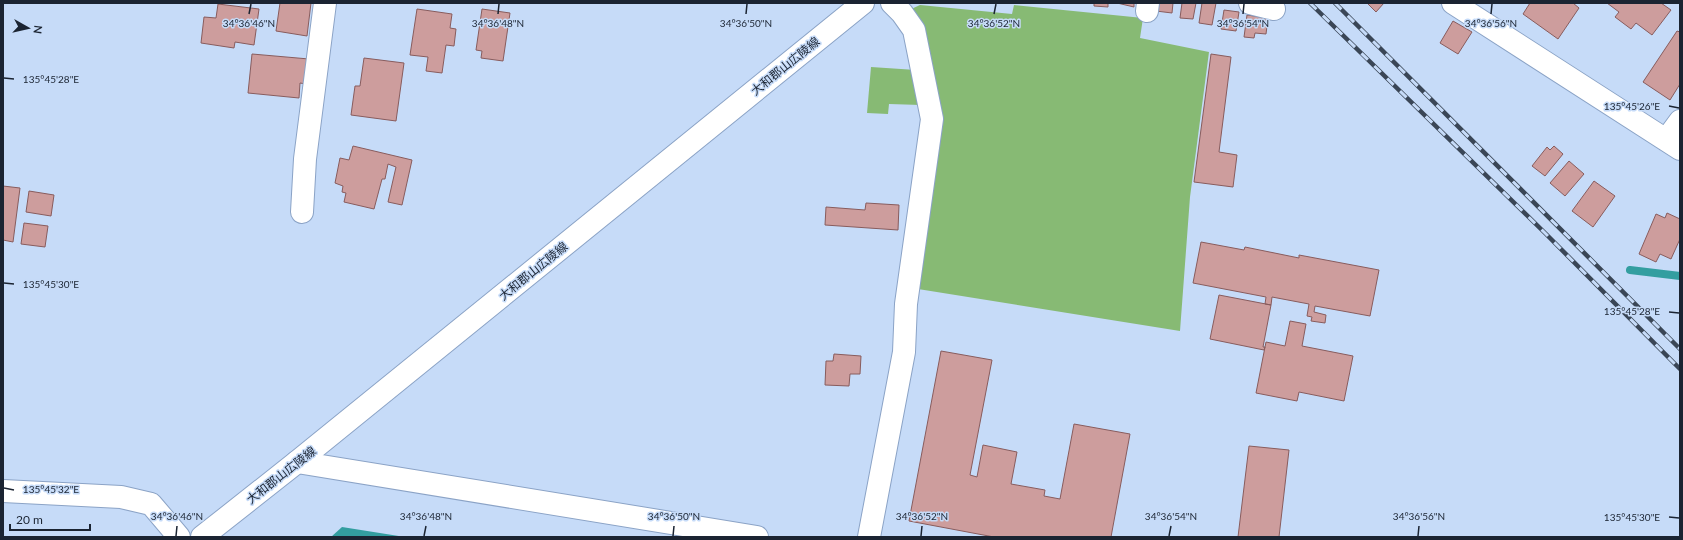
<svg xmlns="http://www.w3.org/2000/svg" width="1683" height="540" font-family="Lato,'Noto Sans JP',sans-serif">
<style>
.green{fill:#87ba74}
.water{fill:#339ea0}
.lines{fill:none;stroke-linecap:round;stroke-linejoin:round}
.stream{stroke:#339ea0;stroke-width:8}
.building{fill:#cd9d9d;stroke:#885c5d}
.minor-casing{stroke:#8ba3c6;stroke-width:24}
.tertiary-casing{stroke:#8ba3c6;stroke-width:24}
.secondary-casing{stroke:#8ba3c6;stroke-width:24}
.minor{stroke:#fff;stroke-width:22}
.tertiary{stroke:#fff;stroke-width:22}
.secondary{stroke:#fff;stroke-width:22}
.rail-casing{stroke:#3a4656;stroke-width:4.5}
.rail{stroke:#c6dbf8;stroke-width:3;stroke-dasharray:9;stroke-linecap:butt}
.ticks{fill:none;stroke:#1b2432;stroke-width:1.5}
.labels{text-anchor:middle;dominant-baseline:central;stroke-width:3;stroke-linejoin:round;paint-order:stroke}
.street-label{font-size:12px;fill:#1b2432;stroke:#c6dbf8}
.ticks-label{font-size:10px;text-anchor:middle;fill:#1b2432;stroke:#c6dbf8;stroke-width:3;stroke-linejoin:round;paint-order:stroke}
</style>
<rect width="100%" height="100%" fill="#c6dbf8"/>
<path class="green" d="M920,5L1012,14L1014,5L1143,18L1140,38L1209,52L1190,197L1180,331L918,289L939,116L907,11Z
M871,67L916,70L921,105L889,104L888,114L867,113Z"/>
<path class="water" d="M342,527L405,537H331Z"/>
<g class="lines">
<path class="stream" d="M1630,270L1680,276"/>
</g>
<path class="building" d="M280,3H311L307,36L276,31Z
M1094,3H1108V7L1094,6Z
M1117,3H1134V7Z
M1158,3H1173L1172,13L1156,11Z
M1182,3H1196L1193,19L1180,18Z
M1202,3H1216L1212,25L1199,23Z
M1367,3H1384L1376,12Z
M1530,3H1573L1579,8L1558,39L1523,14Z
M1607,3H1661L1671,10L1652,35L1636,23L1631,29L1615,17L1619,12Z
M218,4L259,9L254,45L235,42L234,48L201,43L204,17L216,18Z
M417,9L452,14L450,28L456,29L454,46L446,45L442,73L426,71L428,57L410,55Z
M482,9L510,13L503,61L481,58L482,51L476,50Z
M1224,10L1239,12L1236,31L1221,29Z
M1247,15L1268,18L1266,34L1255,33L1254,38L1244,37Z
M1453,21L1472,32L1458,54L1440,43Z
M1677,31L1680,32V84L1670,100L1643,82Z
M252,54L309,59L306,84L300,83L299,98L248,93Z
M1211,54L1231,57L1219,152L1237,155L1233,187L1194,182Z
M364,58L404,63L396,121L351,115L355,86H360Z
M353,146L412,160L402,205L388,202L396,167L388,164L385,179H382L374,209L344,202L346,193L342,192L343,186L335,183L340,158L349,160Z
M1554,146L1563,154L1545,176L1532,166L1547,147L1550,150Z
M1569,161L1584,174L1565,196L1550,183Z
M1594,181L1615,196L1593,227L1572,211Z
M3,186L20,188L13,242L3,240Z
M29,191L54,195L51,216L26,212Z
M866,203L899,205L898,230L825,225L826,207L865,210Z
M1667,213L1680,219V239L1671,259L1660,254L1656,262L1639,254L1656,214L1665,218Z
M24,223L48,226L45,247L21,244Z
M1201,242L1244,250L1245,247L1299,258V255L1379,270L1370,316L1315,306L1314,312L1326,315L1325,323L1311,321L1312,317L1307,316L1309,304L1272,297L1271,305L1265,304L1266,297L1193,283Z
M1219,295L1271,305L1263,347H1265L1264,350L1210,339Z
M1290,321L1306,324L1302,346L1353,356L1344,401L1299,392L1297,401L1256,393L1266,342L1285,346Z
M941,351L992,360L970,475L977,477L983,445L1017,452L1011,484L1045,490L1044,496L1060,499L1074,424L1130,434L1111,537H994L909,521Z
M834,354L861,356L860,374H850L849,386L825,385L826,361H833Z
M1249,446L1289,450L1279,537H1238Z"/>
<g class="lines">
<defs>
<path id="minor" d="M1250,3L1274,9
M1453,3L1680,149
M1147,11L1148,3
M1666,140L1680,121
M302,212L305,159L325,3
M297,462L757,537
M869,537L904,352L906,304L932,119L914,30L902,13L892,3"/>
<path id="tertiary" d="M3,491L121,497L151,504L179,537"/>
<path id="secondary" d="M202,537L297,462L863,3"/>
</defs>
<use href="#minor" class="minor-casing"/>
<use href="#tertiary" class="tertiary-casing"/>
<use href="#secondary" class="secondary-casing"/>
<use href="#minor" class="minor"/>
<use href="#tertiary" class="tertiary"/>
<use href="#secondary" class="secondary"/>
<defs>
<path id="rail" d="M1310,3L1545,233L1680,369
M1335,3L1680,349"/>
</defs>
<use href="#rail" class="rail-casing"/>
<use href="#rail" class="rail"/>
</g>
<path class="ticks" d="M249,14L251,4M498,14L499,4M746,14L747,4M994,14L996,4M1243,14L1244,4M1491,14L1492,4M4,78L14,79M1669,106L1679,108M4,283L14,284M1669,312L1679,313M4,488L14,490M1669,517L1679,518M176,536L177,526M424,536L426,526M673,536L674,526M921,536L922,526M1169,536L1171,526M1418,536L1419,526"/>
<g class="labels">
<g class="street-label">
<text transform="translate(785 66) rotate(-39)">大和郡山広陵線</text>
<text transform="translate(533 271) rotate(-39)">大和郡山広陵線</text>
<text transform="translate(281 475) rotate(-38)">大和郡山広陵線</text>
</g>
</g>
<g class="ticks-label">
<text x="249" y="27">34°36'46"N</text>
<text x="498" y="27">34°36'48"N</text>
<text x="746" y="27">34°36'50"N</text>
<text x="994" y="27">34°36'52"N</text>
<text x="1243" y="27">34°36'54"N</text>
<text x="1491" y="27">34°36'56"N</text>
<text x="51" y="83">135°45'28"E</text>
<text x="1632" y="110">135°45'26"E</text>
<text x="51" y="288">135°45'30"E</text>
<text x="1632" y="315">135°45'28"E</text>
<text x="51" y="493">135°45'32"E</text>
<text x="177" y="520">34°36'46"N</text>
<text x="426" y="520">34°36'48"N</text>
<text x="674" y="520">34°36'50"N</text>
<text x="922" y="520">34°36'52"N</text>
<text x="1171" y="520">34°36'54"N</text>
<text x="1419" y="520">34°36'56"N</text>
<text x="1632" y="521">135°45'30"E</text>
</g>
<rect width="1683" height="540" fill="none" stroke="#1b2432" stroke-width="8"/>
<g transform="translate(28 28) rotate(98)" stroke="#c6dbf8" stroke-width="3" paint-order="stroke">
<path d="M0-3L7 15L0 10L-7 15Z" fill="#1b2432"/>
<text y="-6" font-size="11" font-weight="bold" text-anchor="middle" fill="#1b2432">N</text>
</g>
<path d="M10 524v6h80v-6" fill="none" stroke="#1b2432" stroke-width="2"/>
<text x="16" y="524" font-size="12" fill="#1b2432" stroke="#c6dbf8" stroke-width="3" paint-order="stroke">20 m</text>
</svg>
